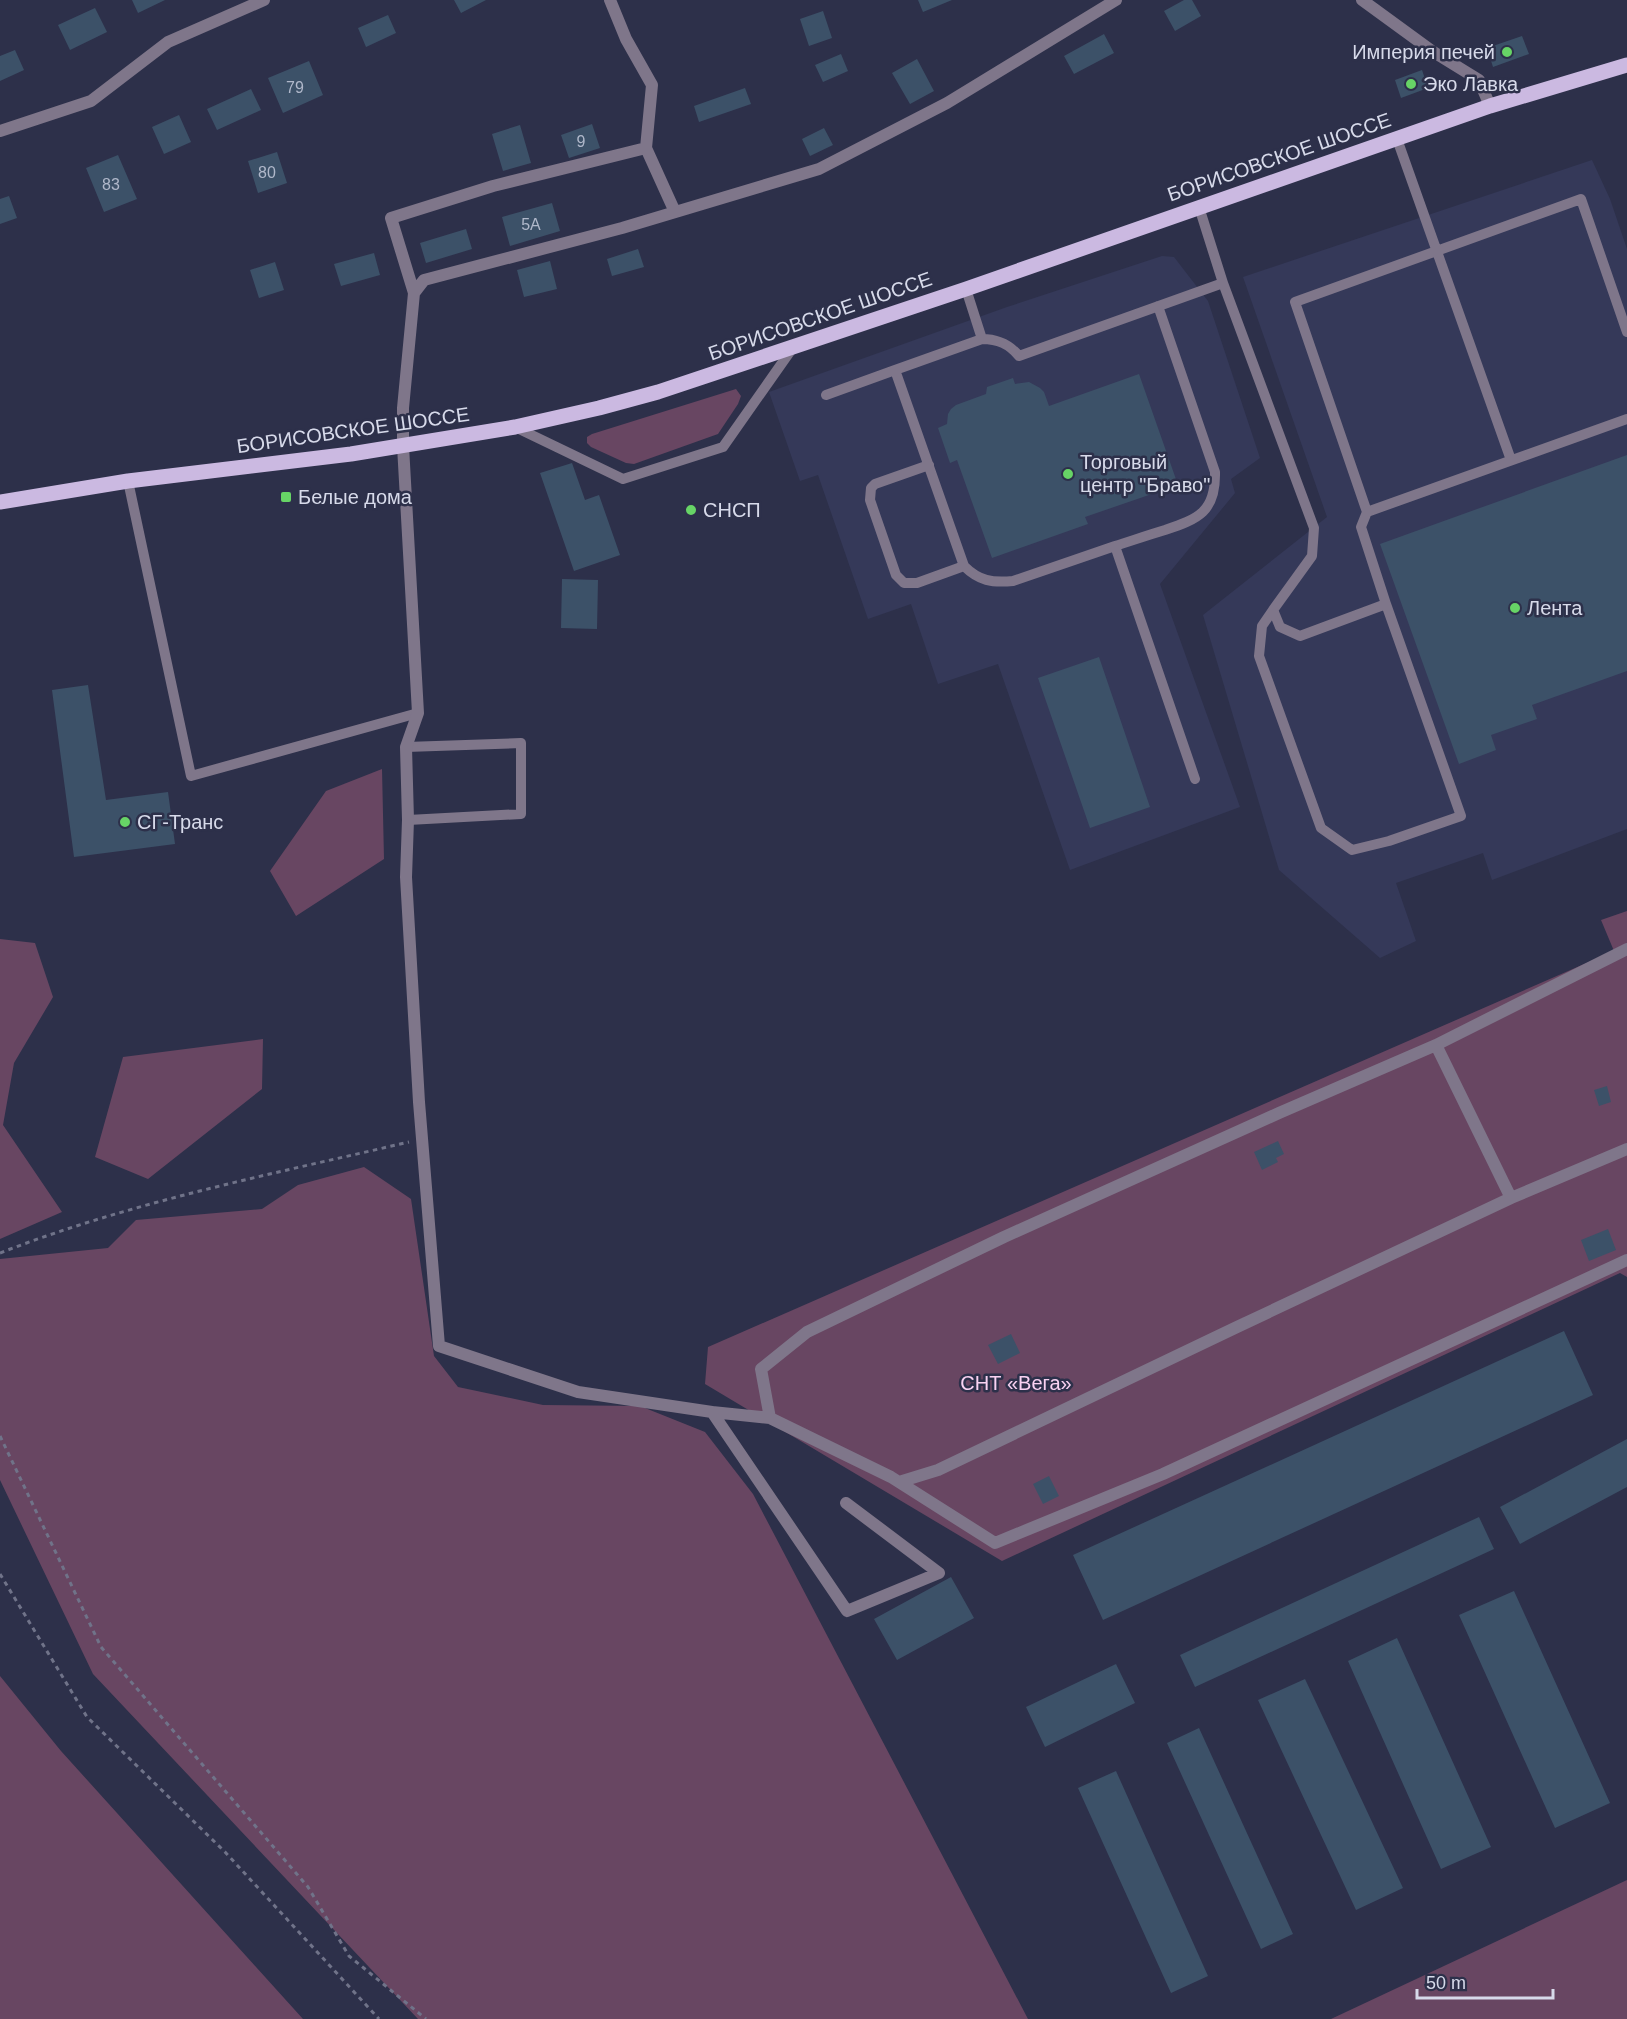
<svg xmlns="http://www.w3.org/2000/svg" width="1627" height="2019" font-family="Arial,sans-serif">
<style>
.built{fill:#353959}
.green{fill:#684662}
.building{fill:#3c5168}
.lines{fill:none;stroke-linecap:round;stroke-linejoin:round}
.path{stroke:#707389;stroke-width:3;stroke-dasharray:4.5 4.5;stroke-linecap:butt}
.lane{stroke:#7f768a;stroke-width:10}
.street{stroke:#7f768a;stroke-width:12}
.primary{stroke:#cbb9e1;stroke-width:15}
.poi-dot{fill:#67d466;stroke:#2d304a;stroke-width:2}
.labels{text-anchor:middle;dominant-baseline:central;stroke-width:5;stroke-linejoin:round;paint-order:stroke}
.number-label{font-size:16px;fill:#b0b8ca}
.poi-label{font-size:20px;fill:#d7daea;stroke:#2d304a;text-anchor:start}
.street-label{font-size:20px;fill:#d7daea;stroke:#2d304a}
.park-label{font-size:20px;fill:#f9d2f2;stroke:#2d304a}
</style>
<rect width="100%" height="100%" fill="#2d304a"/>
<path class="built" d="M1592,160L1610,199L1627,249V829L1492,880L1483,853L1396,883L1416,941L1380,958L1279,870L1203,615L1327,517L1243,277Z
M1162,256L1174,257L1208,301L1260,458L1231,479L1235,493L1160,584L1240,807L1070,870L998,664L938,684L911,604L868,619L818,475L800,481L769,392L1007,307Z"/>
<path class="green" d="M736,389L741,396L738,404L718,434L634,464L626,463L591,447L587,443V437L592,434Z
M382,769L384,859L296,916L270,871L326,791Z
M1627,911V1277L1620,1273L1002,1561L705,1384L708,1347L1614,951L1601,920Z
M0,939L35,943L53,997L14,1063L3,1125L62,1212L0,1239Z
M263,1039L262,1089L148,1179L95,1157L123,1057Z
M364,1167L411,1199L434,1356L458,1387L543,1405L640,1406L705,1432L753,1494L1028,2019H418L93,1674L0,1480V1259L108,1248L136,1220L262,1209L298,1185Z
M0,1676L61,1751L303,2019H0Z
M1627,1880V2019H1331Z"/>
<path class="building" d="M132,0H165L138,13Z
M454,0H486L461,13Z
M918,0H952L923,12Z
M1184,0H1192L1201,16L1175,31L1164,11Z
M95,8L107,32L70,50L58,25Z
M823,11L832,38L809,46L800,19Z
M388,15L396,33L366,47L358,28Z
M1104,34L1114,53L1074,74L1064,56Z
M1522,36L1529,54L1493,67L1487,48Z
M15,50L24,70L0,81V56Z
M841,54L848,71L823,82L815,65Z
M917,59L934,91L910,104L892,73Z
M309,61L323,95L283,113L268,78Z
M1422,70L1428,88L1401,98L1395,80Z
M745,88L751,104L699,122L694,106Z
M251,89L261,110L217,130L207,109Z
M179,115L191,142L164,154L152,127Z
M592,124L600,148L569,158L561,135Z
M520,125L531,163L503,171L492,134Z
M824,128L833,145L810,156L802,139Z
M277,152L287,183L258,193L248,161Z
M118,155L137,199L104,212L86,168Z
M9,196L17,218L0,224V199Z
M552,203L560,231L510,246L502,217Z
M466,229L472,249L426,263L420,243Z
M638,249L644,267L612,276L607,259Z
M374,253L380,275L341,286L334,264Z
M550,261L557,289L524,297L517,270Z
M275,262L284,290L259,298L250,270Z
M1139,374L1178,485L1085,517L1088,524L992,558L957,460L950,463L938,428L947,424L948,414L951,409L956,405L986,394L987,387L1013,378L1015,384L1029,382L1040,388L1044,392L1049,406Z
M1627,455V671L1532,705L1537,719L1491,735L1496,750L1459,764L1380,544Z
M572,463L585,500L599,495L620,555L574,571L540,473Z
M562,579L598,580L597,629L561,628Z
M1099,657L1150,807L1090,828L1038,678Z
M88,685L106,800L168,792L175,844L74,857L52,690Z
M1607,1086L1611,1102L1599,1106L1594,1090Z
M1278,1141L1284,1154L1276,1158L1278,1162L1262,1170L1254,1152Z
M1608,1229L1616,1250L1589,1261L1581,1240Z
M1564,1331L1593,1395L1103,1620L1073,1555Z
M1011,1334L1020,1353L998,1364L988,1345Z
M1627,1439V1487L1520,1544L1500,1507Z
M1049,1476L1059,1496L1043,1504L1033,1484Z
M1479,1517L1494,1549L1195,1687L1180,1655Z
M951,1577L974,1618L897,1660L874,1619Z
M1514,1591L1610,1803L1555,1828L1459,1615Z
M1397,1638L1491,1847L1441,1869L1348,1661Z
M1116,1664L1135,1703L1045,1747L1026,1707Z
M1305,1679L1403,1888L1356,1910L1258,1700Z
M1199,1728L1293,1934L1261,1949L1167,1743Z
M1116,1771L1208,1976L1171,1993L1078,1788Z"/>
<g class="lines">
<path class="path" d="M0,1253C131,1202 272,1174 409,1142
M0,1436L101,1647L308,1887L349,1956L426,2019
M0,1574L87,1717L225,1852L379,2019"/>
<path class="lane" d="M1397,139L1511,460
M1199,207L1223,283L1314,528L1312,556L1273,610L1280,627L1300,636L1386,604L1361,527L1367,512L1627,419
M966,289L982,339
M1158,306L1215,472C1216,512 1198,519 1165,530C1148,535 1131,541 1115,546L1195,779
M826,395L895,370
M515,427L623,479L723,447L794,346
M929,465L875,484L871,488L870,500L896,575L904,583H917L964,566
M128,481L191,776L418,713
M1367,512L1295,302L1581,199L1627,332
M1115,546L1013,581C992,583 979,581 964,566L895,370L982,339C998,339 1009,344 1019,356L1223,283
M1273,610L1262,626L1259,656L1321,828L1352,850L1389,841L1461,816L1386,604
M406,747L521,743V814L408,820"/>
<path class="street" d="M610,0L626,39L652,85L646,148L675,212
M1116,0L947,103L819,169L622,228L424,280L414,293L403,408V446L418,713L406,747L408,820L406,877L419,1102L439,1346L578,1392L712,1412L770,1418L891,1477L995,1543L1163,1474L1627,1260
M1362,0L1432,51L1479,80L1490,106
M0,131L91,101L168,42L264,0
M414,293L391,218L493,186L646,148
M1436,1045L1511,1198
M712,1412L847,1611L939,1573L846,1503
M770,1418L761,1369L807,1332L1004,1237L1279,1113L1436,1045L1627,949
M899,1482L938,1470L1237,1327L1511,1198L1627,1149"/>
<path class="primary" d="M0,502L128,481L351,454L515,427L599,408L658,392L966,289L1490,106L1627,65"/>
</g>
<g class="poi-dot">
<circle cx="1507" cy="52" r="6"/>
<circle cx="1411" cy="84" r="6"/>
<circle cx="1068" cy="474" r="6"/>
<rect x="280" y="491" width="12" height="12" rx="3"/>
<circle cx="691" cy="510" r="6"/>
<circle cx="1515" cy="608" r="6"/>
<circle cx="125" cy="822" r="6"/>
</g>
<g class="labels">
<g class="number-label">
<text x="295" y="87">79</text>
<text x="581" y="141">9</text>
<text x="267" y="172">80</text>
<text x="111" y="184">83</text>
<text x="531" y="224">5А</text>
</g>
<g class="poi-label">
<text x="1495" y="52" text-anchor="end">Империя печей</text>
<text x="1423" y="84">Эко Лавка</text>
<text x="1080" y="462">Торговый<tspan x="1080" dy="23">центр "Браво"</tspan></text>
<text x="298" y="497">Белые дома</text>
<text x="703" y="510">СНСП</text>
<text x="1527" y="608">Лента</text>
<text x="137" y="822">СГ-Транс</text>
</g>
<g class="street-label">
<text transform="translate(1279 157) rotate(-19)">БОРИСОВСКОЕ ШОССЕ</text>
<text transform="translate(820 316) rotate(-19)">БОРИСОВСКОЕ ШОССЕ</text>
<text transform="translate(353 430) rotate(-8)">БОРИСОВСКОЕ ШОССЕ</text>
</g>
<g class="park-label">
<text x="1016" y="1383">СНТ «Вега»</text>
</g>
</g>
<path d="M1417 1989v9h136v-9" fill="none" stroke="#d7daea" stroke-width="3"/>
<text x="1426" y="1989" font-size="18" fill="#d7daea" stroke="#2d304a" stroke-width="4.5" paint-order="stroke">50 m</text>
</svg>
